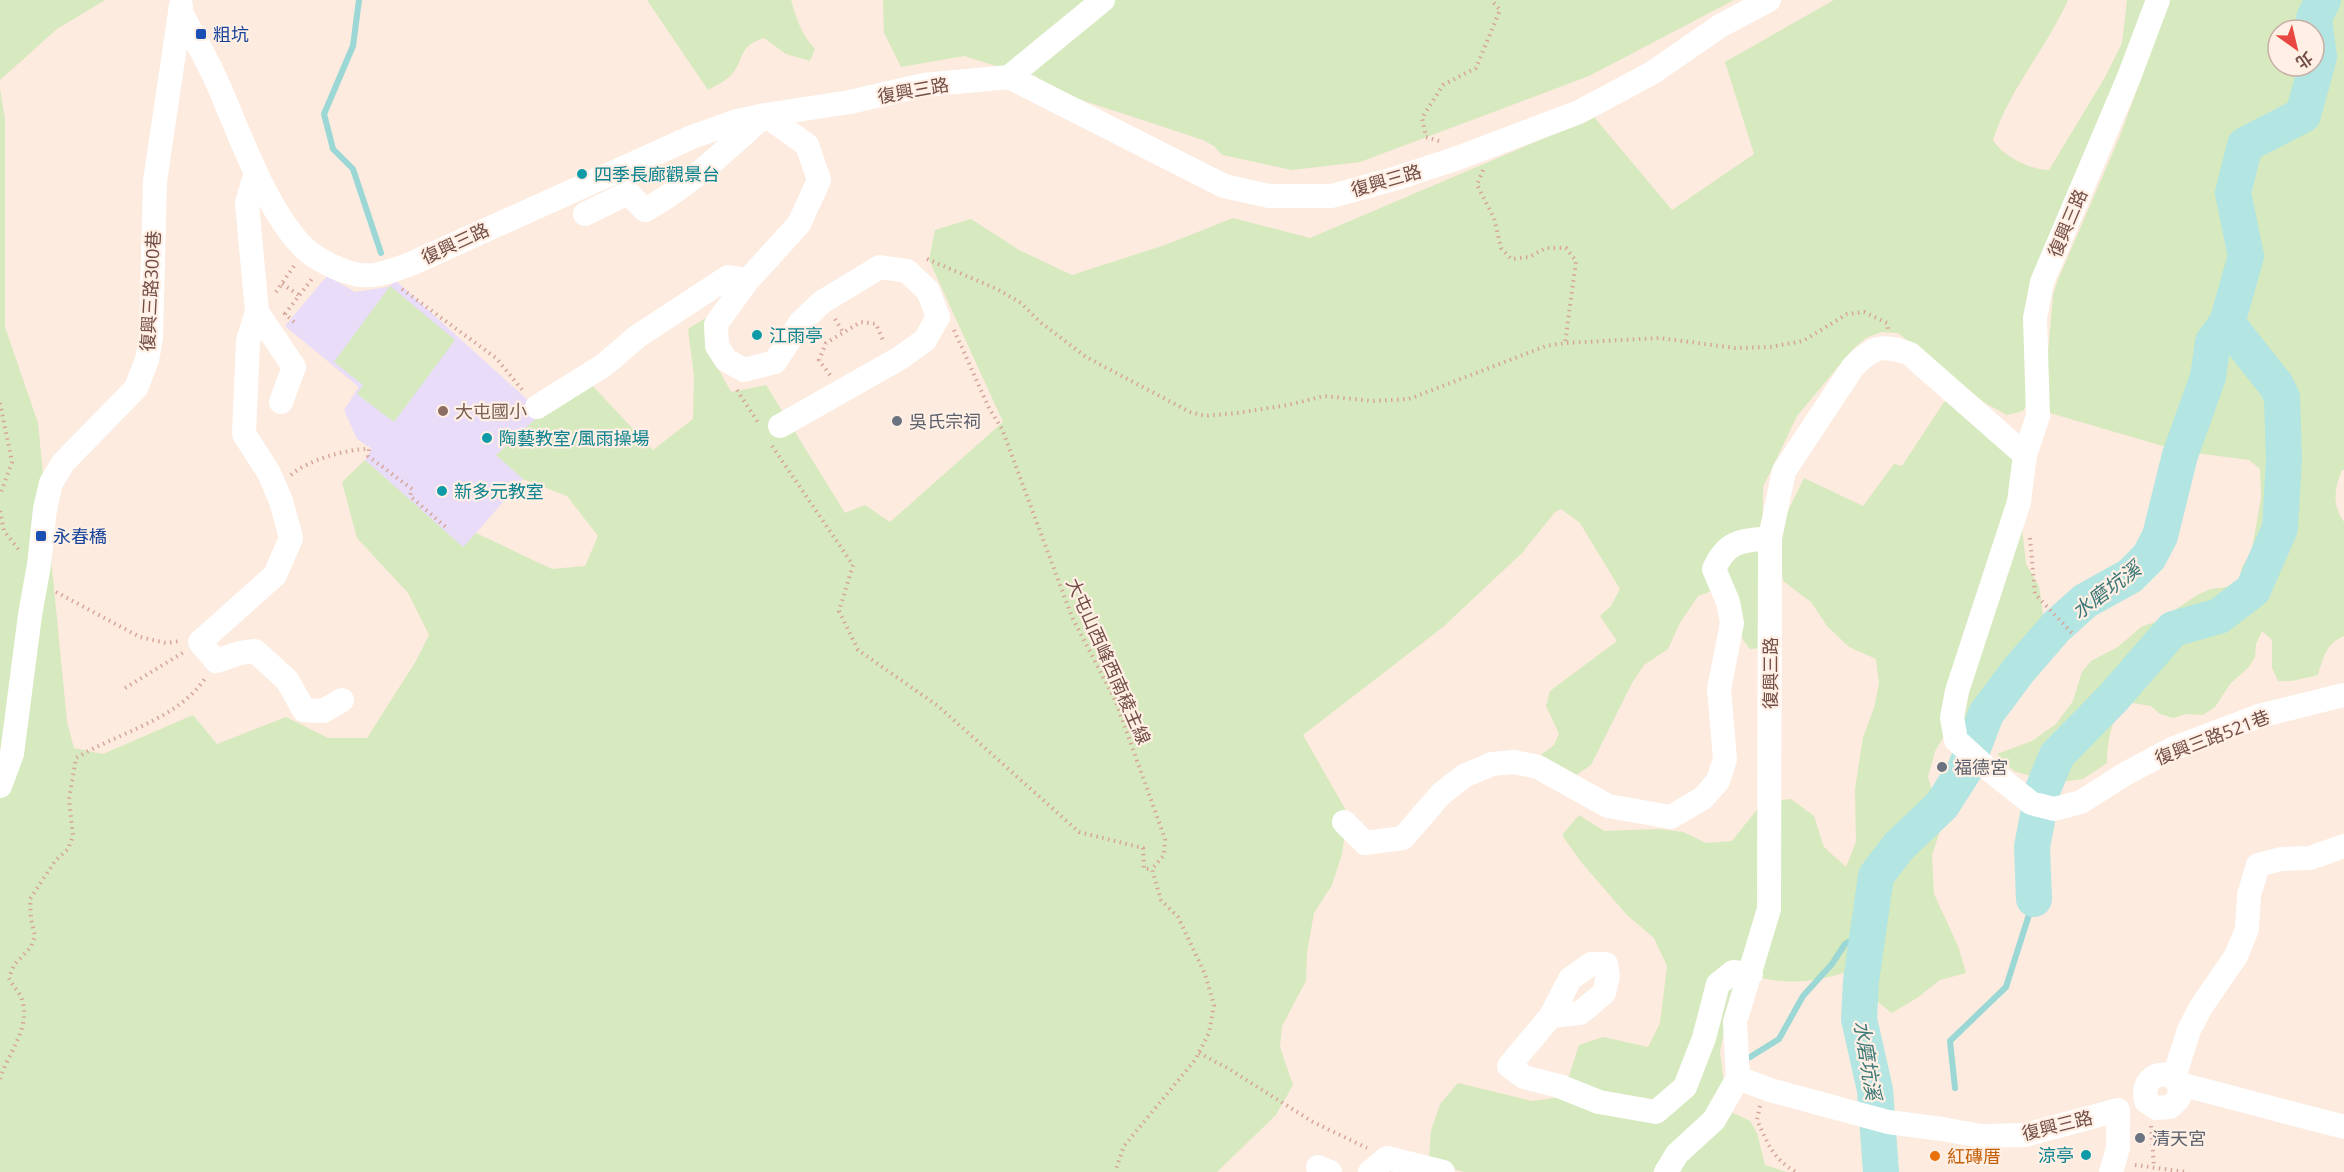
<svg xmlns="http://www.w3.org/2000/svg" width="2344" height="1172" font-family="'Open Sans','Noto Sans TC',sans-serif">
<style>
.education{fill:#e8dcf8}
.green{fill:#d7e9be;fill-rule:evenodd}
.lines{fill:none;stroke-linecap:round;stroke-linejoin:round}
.stream{stroke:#9ad7d5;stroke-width:6}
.river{stroke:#b3e5e3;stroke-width:36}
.path{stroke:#d6a69a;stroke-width:4;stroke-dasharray:1.5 4.5;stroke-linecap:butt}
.minor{stroke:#fff;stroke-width:24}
.transit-dot{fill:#1a4fb4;stroke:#ffefe4;stroke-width:2}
.culture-dot{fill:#0f9aa8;stroke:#ffefe4;stroke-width:2}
.education-dot{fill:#8d6e63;stroke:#ffefe4;stroke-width:2}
.worship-dot{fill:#6b7280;stroke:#ffefe4;stroke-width:2}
.food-dot{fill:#e8710a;stroke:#ffefe4;stroke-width:2}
.labels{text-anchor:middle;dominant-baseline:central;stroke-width:4.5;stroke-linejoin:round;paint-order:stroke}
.transit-label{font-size:18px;fill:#164399;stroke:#ffefe4;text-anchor:start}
.street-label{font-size:18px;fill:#724e47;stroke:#ffefe4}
.culture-label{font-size:18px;fill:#0d838f;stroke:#ffefe4;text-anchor:start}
.education-label{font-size:18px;fill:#785e54;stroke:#ffefe4;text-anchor:start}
.worship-label{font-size:18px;fill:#5b616d;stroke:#ffefe4;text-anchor:start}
.food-label{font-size:18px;fill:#c56008;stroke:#ffefe4;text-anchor:start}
.water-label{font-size:20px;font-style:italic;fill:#3b7877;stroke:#ffefe4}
</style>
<rect width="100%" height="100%" fill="#fcebde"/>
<path class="education" d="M327,276L355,292L388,287L396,281L542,413L496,455L523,479L463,548L365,460L372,449L357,439L344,410L359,387L285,326Z"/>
<path class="green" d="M0,0H105L57,29L0,80Z
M647,0H791C797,20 801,34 815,49L810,61L786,54L764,38C735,47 746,62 729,77C724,82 715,86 708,90Z
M883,0H1734L1589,76L1360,162L1292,170L1222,155L1214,146L1203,140L1045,88L1036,76L1019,73L964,56L901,67L884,33Z
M1834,0H2068C2047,48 2009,89 1993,140C2002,156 2031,170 2049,170L2104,79L2122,43L2127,0H2148L2059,223L2030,398L2023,411L2007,415L1985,403L1898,333L1881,332L1866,338L1853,349L1797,416L1763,487L1762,648L1750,649L1743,640L1729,585L1698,596L1680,623L1668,649L1644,665L1632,683L1591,765L1575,776L1537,758L1554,745L1559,734L1546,706L1550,691L1617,641L1600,616L1611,606L1620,589L1580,523L1561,509L1555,512L1522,553L1443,627L1303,735L1348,814L1342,854L1332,885L1314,913L1307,952L1306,981L1282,1026L1280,1047L1293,1085L1276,1115L1217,1172H0V89L5,119V327L38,423L67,722L74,748L103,754L193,715L217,744L286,717L328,738H367L416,661L429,635L408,593L357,538L342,482L365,460L463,547L476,533L552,569L585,566L598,536L567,496L523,479L496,455L542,413L588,381L653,450L693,419L694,376L688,329L707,317L710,354L731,392L766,385L845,513L865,505L890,522L1003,422L929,260L935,230L971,219L1019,250L1072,275L1165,245L1233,218L1310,238L1594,117L1672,210L1754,154L1725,62Z
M2170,0H2344V470H2342C2334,489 2332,505 2344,522V636C2326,643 2323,659 2318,675L2292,681H2278L2272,668V640L2262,631L2256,644L2255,657L2249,667L2230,684L2215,707L2203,715L2186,714L2173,718L2160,714L2151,706L2126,702C2111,719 2107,741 2107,763L2083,779L2068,781L2040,779L2014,771L1997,754L2032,741L2056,724L2073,701L2082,672L2091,661L2118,647L2141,627L2160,620L2197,595L2211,589L2227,587L2239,578L2243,565L2251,554L2261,498L2260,469L2249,460L2180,451L2043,411L2053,295L2057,282L2120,136ZM2278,30H2314V66H2278Z
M390,286L455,340L394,422L357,394L363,385L334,362Z
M1950,401L2014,456L2026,564L2039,586L2043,613L2035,637L2029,681L2003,711L1967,732L1952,723L1935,751L1928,777L1942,825L1932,855L1934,894L1958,946L1966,973L1940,980L1917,998L1892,1013L1869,995L1848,972C1815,981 1795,985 1761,978L1725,1026L1720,1052L1725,1092L1660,1160L1653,1172H1465L1444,1167L1429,1157L1431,1131L1440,1104L1458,1083L1532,1101L1562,1097L1579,1045L1603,1037L1648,1047L1660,1023L1667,966L1654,938L1627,915L1581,862L1562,835L1579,815L1604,831L1659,829L1683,832L1706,843L1732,841L1763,802L1791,799L1814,816L1824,847L1846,867L1856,842L1855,789L1863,737L1874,708L1879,683L1876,659L1849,647L1827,626L1811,602L1783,581L1780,549L1785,517L1804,478L1863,506L1894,464L1902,466L1944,402Z
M1727,1110L1750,1121L1757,1133L1765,1165L1787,1172H1673Z"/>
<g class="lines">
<path class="stream" d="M359,0L353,46L324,114L333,149L353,169L381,253
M1750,1057L1779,1039L1803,996L1832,964L1845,944L1867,931
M1955,1088L1950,1041L2006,987L2034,899"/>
<path class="river" d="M2034,899L2032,847L2043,789L2057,755L2113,698L2173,629L2219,616L2253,590L2280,528L2284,460L2282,397L2276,385L2227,323
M1881,1172L1875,1090L1859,1019L1861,981L1876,876L1899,846L1942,805L1965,769L1986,714L2018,671L2056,627L2085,601L2130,576L2149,557L2160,536L2180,455L2208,377L2213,342L2227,323L2246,256L2233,193L2245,145L2303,115L2319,57L2314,18L2323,0"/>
<path class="path" d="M1439,141L1426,137L1422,118L1443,85L1476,68L1500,10L1491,0
M1483,170L1477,185L1494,218L1501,248L1511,259L1529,257L1546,248H1566L1576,261L1565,343
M927,259L997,289L1021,303L1040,322L1086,357L1190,412L1205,416L1237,413L1288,405L1324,396L1373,401L1409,399L1546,346L1565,343L1660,338L1735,348L1770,347L1803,341L1847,314L1864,312L1887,323L1888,329
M282,284L299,295
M402,289L496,358L524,392
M276,292L294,266
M835,319L843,332
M294,322L285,314L312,279
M954,330L989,408L1002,429L1072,617L1116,702L1165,839L1164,855L1152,869L1161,900L1178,917L1205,974L1214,1005L1209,1033L1195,1060L1124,1146L1115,1172
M830,375L819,360L826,343L861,322L876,324L883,340L880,342
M737,390L759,424
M0,403L12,462L0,495
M772,446L853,565L839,611L858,650L938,706L1079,832L1143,848L1144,869H1152
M291,475C308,460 346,449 369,449L368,456L412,489L410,496L448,529
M0,511L4,531L19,550
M2030,538L2035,594L2072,633
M56,592L140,637L166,643L180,641
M125,688L184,652
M1199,1053L1229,1069L1313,1122L1367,1148
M0,1079C8,1053 29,1031 23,1003C21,993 13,987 9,978L14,965L31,947L35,936L31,919L30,899L55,861L68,849L73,836L69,799L76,758C119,732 178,720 206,677
M1760,1106L1757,1120C1768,1144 1773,1159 1796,1172
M2151,1126L2154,1167
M2135,1165L2186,1172"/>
<path class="minor" d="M2158,0L2129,77L2042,282L2035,318L2038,416L2025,455L2019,502L1957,691L1952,718L1956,740L1981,763L2031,803L2054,809L2081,802L2125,774L2172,749L2259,716L2344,695
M180,10C192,34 205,56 216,80C239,131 264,207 303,247C314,258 336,269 351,273C372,280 394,270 413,263L692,137L734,122L765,115L850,102L924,85L1009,77L1224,186L1269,196H1332L1397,178L1458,158L1579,112L1652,73L1720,26L1769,0
M1009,77L1103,0
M256,172L247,203L257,312L248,341L244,434L269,473L281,501L291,538L275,575L200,642L216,661L240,653L255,651L287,680L304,710L323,711L342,700
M585,214L628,193L645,210C687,188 729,147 765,115L807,145L819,180L799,224L748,280L716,324L717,346L726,360L744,370L775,362L800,323L822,302L880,267L907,271L928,291L938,317L925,340L900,358L780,426
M257,312L294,367L281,402
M537,407L604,365L638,336L728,277L748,280
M2025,455L1910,354C1883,344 1873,346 1853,367L1784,471L1770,538L1769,909L1735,1022L1738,1078L1770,1090L1888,1122L1942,1129L1981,1136L2025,1135L2118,1110V1148L2111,1172
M0,786L12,754L30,615L39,565L45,509L51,483L63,463L136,388L147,360L151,338L155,181L181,6
M1344,822L1365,843L1403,838L1441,794L1464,776L1492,764L1514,762L1538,767L1608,806L1671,817L1703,798L1718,781L1725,759L1719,689L1732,623L1728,602L1714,569C1727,540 1741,541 1770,538
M1551,1016L1570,979L1591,964H1606L1608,976L1604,993L1580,1013L1551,1016L1509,1066L1524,1077L1559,1086L1599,1102L1656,1112L1685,1087L1704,1038L1718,984L1733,972L1751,974
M2174,1077L2189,1030L2201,1007L2236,956L2247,929L2249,895L2258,865L2281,859L2310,858L2344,846
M2180,1084L2169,1075C2152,1072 2142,1084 2146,1101L2156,1108L2170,1107L2179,1098L2180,1084L2344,1127
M1318,1167L1330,1172
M1370,1172L1387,1158L1443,1172
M1666,1172L1677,1154L1714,1120L1738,1078"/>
</g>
<g class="transit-dot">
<rect x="195" y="28" width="12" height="12" rx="3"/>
<rect x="35" y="530" width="12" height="12" rx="3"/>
</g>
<g class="culture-dot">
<circle cx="582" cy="174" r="6"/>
<circle cx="757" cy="335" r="6"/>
<circle cx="487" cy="438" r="6"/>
<circle cx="442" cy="491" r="6"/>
<circle cx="2086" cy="1155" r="6"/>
</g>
<circle class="education-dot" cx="443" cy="411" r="6"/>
<g class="worship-dot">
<circle cx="897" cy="421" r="6"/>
<circle cx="1942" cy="767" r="6"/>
<circle cx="2140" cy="1138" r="6"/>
</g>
<circle class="food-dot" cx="1935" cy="1156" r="6"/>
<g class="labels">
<g class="transit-label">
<text x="213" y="34">粗坑</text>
<text x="53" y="536">永春橋</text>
</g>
<g class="street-label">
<text transform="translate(913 90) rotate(-10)">復興三路</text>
<text transform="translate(1386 180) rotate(-16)">復興三路</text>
<text transform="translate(2067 223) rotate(-67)">復興三路</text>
<text transform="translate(455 243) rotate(-25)">復興三路</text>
<text transform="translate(150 291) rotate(-87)">復興三路300巷</text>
<text transform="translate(1109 661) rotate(66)">大屯山西峰西南稜主線</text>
<text transform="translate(1770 673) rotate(-90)">復興三路</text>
<text transform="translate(2212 737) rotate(-21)">復興三路521巷</text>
<text transform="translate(2057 1125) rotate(-14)">復興三路</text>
</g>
<g class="culture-label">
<text x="594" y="174">四季長廊觀景台</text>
<text x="769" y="335">江雨亭</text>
<text x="499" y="438">陶藝教室/風雨操場</text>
<text x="454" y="491">新多元教室</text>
<text x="2074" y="1155" text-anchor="end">涼亭</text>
</g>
<g class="education-label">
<text x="455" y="411">大屯國小</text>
</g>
<g class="worship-label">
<text x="909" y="421">吳氏宗祠</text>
<text x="1954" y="767">福德宮</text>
<text x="2152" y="1138">清天宮</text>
</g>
<g class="food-label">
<text x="1947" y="1156">紅磚厝</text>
</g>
<g class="water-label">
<text transform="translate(2106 590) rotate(-37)">水磨坑溪</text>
<text transform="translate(1868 1060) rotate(81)">水磨坑溪</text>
</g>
</g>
<g transform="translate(2296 48) rotate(146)"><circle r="28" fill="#ffefe4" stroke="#c7afa5" stroke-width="1.5"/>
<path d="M0-4.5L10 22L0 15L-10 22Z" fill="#e84741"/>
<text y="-9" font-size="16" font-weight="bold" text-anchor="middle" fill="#724e47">北</text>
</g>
</svg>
